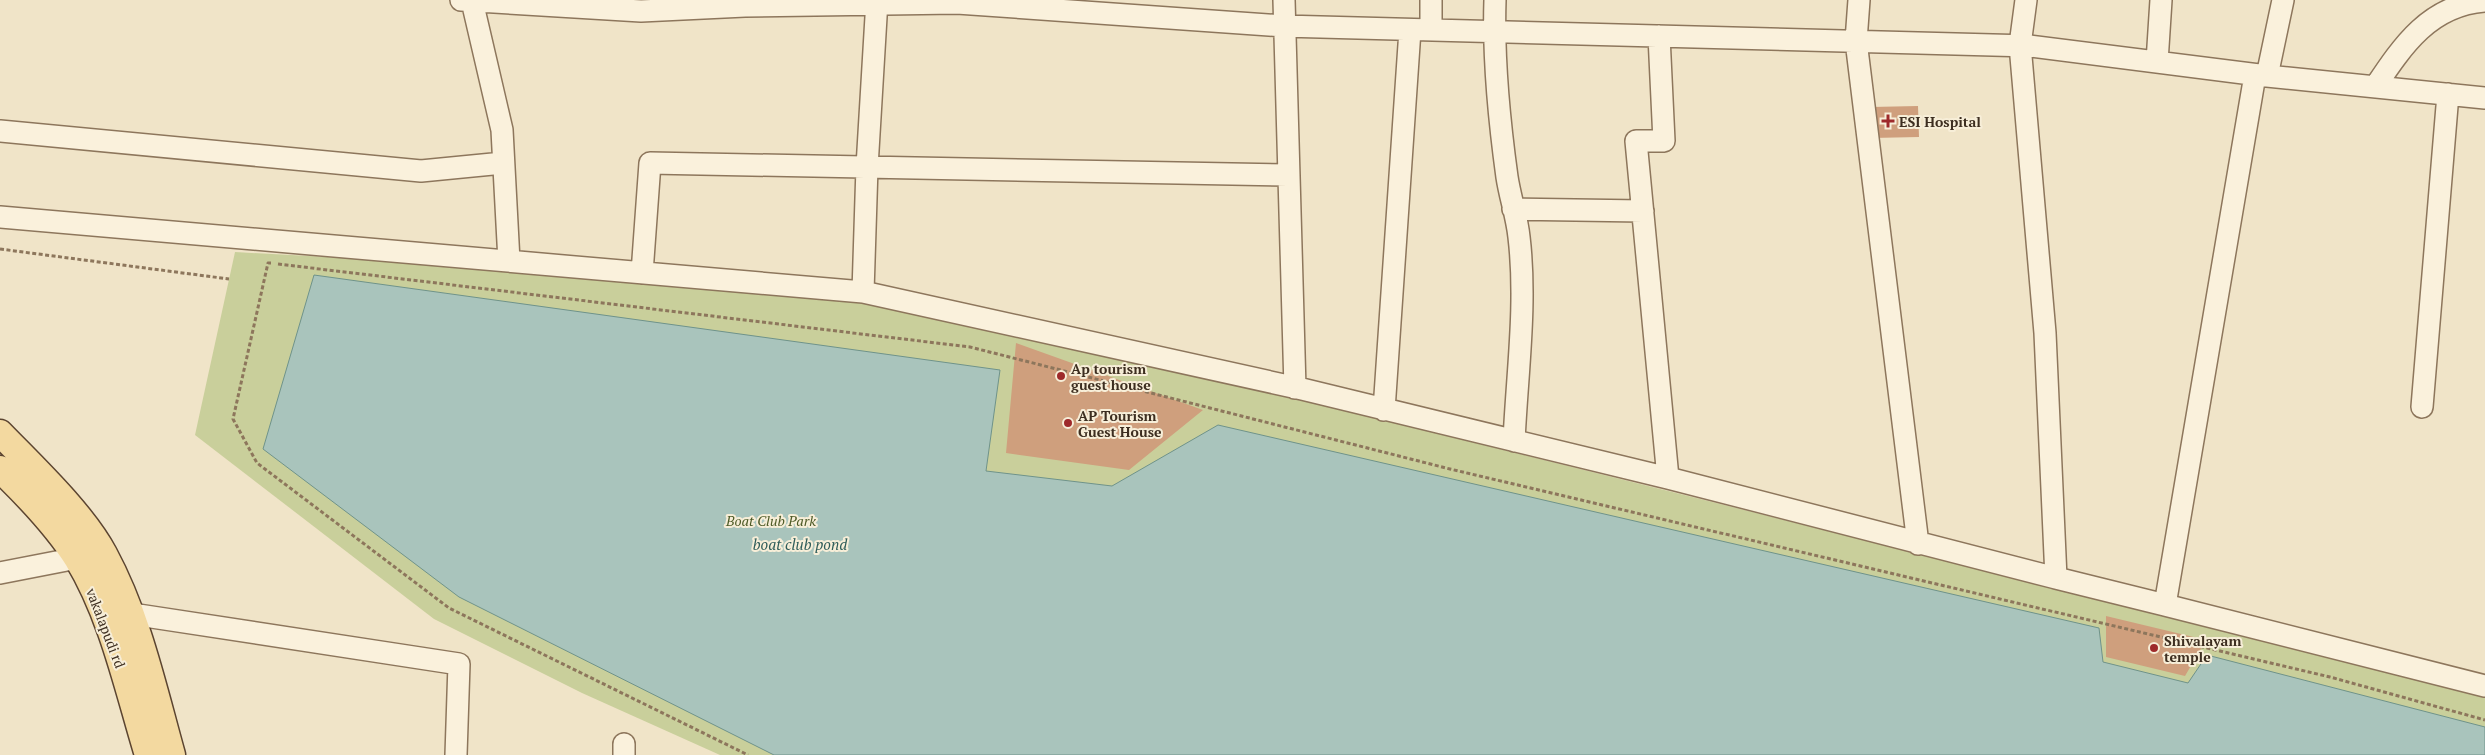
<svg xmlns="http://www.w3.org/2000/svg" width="2485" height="755" font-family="'PT Serif',serif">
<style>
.green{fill:#c9cf9b}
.water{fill:#a9c4bc;stroke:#6f938a}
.building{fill:#cf9f7d}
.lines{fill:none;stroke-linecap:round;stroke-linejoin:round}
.minor-casing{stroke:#8d765c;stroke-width:24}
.major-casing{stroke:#5b4430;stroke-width:29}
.path{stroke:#8d765c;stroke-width:3;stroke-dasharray:4 2.5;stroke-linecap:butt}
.minor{stroke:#faf1dc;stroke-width:21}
.major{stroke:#f3d9a0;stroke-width:26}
.poi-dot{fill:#9e2a2b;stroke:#f7eed8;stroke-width:2}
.labels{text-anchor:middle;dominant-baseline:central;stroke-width:4;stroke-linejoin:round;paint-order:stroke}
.poi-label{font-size:14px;font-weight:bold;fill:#3d2e20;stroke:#f7eed8;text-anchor:start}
.park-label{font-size:14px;font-style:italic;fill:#4d5a26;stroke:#f7eed8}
.street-label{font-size:14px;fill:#3d2e20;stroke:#f7eed8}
.water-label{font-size:15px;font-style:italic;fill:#2f5d5a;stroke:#f7eed8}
</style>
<rect width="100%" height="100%" fill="#f0e4c8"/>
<path class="green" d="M235,252L494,266L836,289L1288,396L2485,695V755H720L582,693L434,619L195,435Z"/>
<path class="water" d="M314,275L1000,370L986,471L1112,486L1218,425L2099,628L2103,662L2188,683L2207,655L2485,727V755H774L459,597L263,449Z"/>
<path class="building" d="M1918,106L1919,137L1872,138L1871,107Z
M1016,343L1203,410L1129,470L1006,453Z
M2106,616L2206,640L2185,676L2106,657Z"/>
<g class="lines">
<defs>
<path id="minor" d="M461,0L641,11L745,6L957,3L1283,26L2030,46L2267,76L2485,98
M1284,0L1295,388
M1431,0V30
M1495,0C1493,59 1499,119 1507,177C1510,197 1517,217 1519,237C1527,304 1517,374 1514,441
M1859,0L1856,41L1918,544
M472,1L502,130L509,261
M1659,36L1664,141H1636L1668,478
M2157,62L2161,0
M2267,76L2283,0
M2375,87C2403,45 2430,5 2485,1
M0,131L421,171L503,163
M1513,209L1643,211
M0,217L863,292L1302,389L1668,478L2056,578L2045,333L2020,45L2026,0
M642,273L650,163L1288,175
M863,292L867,167L877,0
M2422,407L2448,94
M1384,410L1410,30
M0,573L77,558
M2056,578L2165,605L2255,75
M2165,605L2485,686
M117,619L132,614L459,664L456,755
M624,744V755"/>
<path id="major" d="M0,433C33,467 82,513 104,554C138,617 153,687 172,755
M0,469C28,496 56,525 77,558C113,617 128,690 148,755"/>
</defs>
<use href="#minor" class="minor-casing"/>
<use href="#major" class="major-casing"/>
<path class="path" d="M0,249L229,279
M271,263H268L233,419L257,463L449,608L748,755
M278,264L970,347L1450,469L2330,677L2485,720"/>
<use href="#minor" class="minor"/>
<use href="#major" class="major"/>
</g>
<g class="poi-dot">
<path d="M1885.5 113.5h5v5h5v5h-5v5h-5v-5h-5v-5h5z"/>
<circle cx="1061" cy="376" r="5"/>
<circle cx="1068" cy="423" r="5"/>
<circle cx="2154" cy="648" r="5"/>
</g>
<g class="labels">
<g class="poi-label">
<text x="1899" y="121">ESI Hospital</text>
<text x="1071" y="368">Ap tourism<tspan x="1071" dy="16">guest house</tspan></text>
<text x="1078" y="415">AP Tourism<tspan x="1078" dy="16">Guest House</tspan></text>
<text x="2164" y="640">Shivalayam<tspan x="2164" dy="16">temple</tspan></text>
</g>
<g class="park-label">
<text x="771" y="520">Boat Club Park</text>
</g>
<g class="street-label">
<text transform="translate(106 628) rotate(69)">vakalapudi rd</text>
</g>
<g class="water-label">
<text x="800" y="544">boat club pond</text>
</g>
</g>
</svg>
